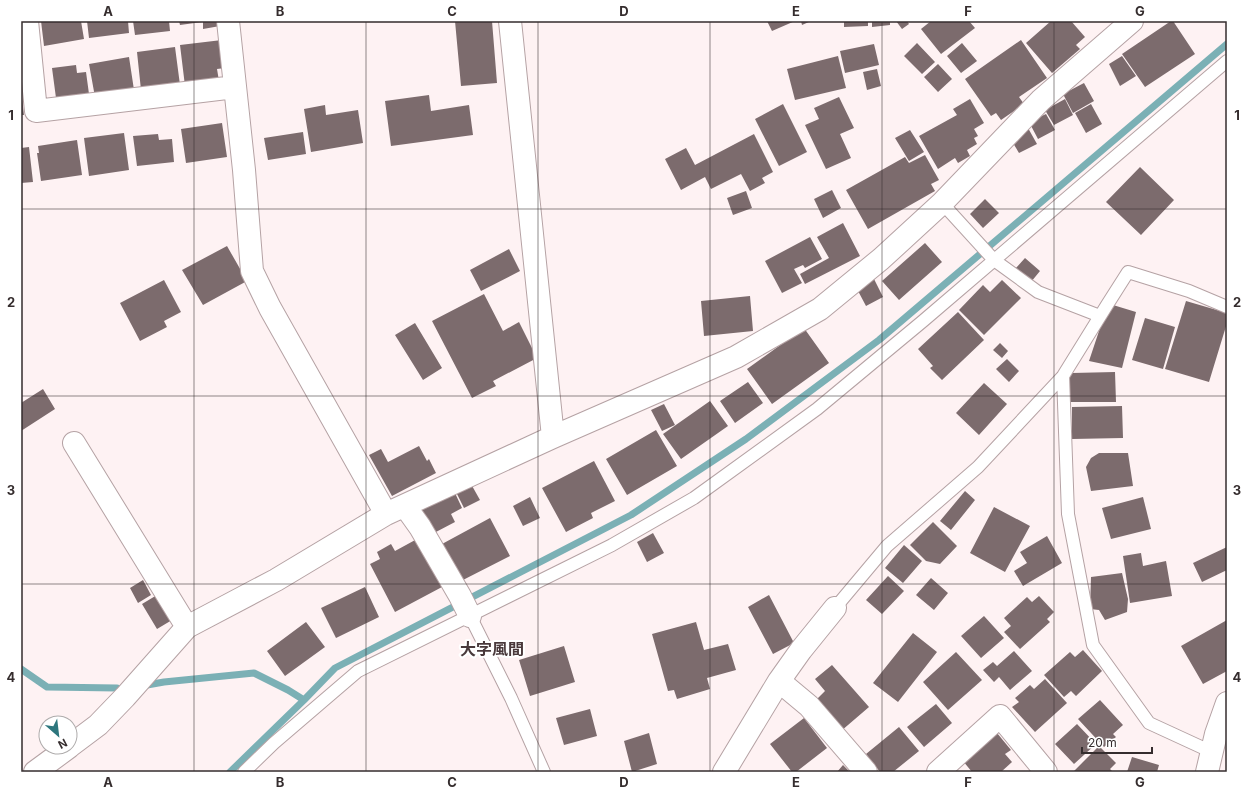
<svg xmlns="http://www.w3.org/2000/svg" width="1248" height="793" font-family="Inter,'Noto Sans JP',sans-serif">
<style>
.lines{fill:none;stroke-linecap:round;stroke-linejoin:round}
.stream{stroke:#7bb0b5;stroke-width:7}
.building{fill:#7c6b6d}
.service-casing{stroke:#b5a2a4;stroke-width:14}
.minor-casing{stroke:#b5a2a4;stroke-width:24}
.service{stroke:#fff;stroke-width:12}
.minor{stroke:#fff;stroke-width:22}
.grid{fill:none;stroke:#352d2e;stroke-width:1;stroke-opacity:0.55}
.labels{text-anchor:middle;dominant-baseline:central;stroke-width:4;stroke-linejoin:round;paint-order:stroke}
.quarter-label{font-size:16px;font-weight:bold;fill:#49393b;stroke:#fff}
.neatline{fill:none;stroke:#352d2e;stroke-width:1.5}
.grid-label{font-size:13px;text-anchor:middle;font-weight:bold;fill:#352d2e}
</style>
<rect width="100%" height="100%" fill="#fef2f3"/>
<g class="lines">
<path class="stream" d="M21,669L47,687L117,688
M147,685L164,682L254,673L288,690L304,700
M230,772L304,700L335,668L631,515L746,439L879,340L1227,44"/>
</g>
<path class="building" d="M41,21H81L84,39L44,46Z
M87,21H128L129,33L89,38Z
M133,21H169L170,31L135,35Z
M179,21H202V22L180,25Z
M203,21H220V26L203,29Z
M455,21H492L497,83L461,86Z
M767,21H795L772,31Z
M801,21H811L802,25Z
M844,21H868V26L844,27Z
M872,21H890V25L872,27Z
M896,21H907L909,24L902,29Z
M931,21H969L975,28L941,54L921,29Z
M1051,21H1071L1085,37L1076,45L1080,49L1052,73L1026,43Z
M1171,21H1173L1195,54L1145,87L1122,54Z
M222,40L225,68L217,69L219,81L185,86L180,45Z
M1021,40L1047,78L1019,97L1024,104L1001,120L996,113L991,116L965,79Z
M917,43L935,62L922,74L904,56Z
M962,43L977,61L961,73L947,56Z
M874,44L879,65L845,73L840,51Z
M175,47L180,85L141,90L137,52Z
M838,56L846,88L795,100L787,69Z
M1122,56L1136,76L1120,86L1109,64Z
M129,57L134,90L95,97L89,64Z
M938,64L952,79L938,92L924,77Z
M76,65L77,73L86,72L89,94L56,98L52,68Z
M877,69L881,86L867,90L863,72Z
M1084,83L1094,101L1073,113L1063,94Z
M429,95L431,111L469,105L473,135L391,146L385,101Z
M839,97L854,128L840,134L851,158L826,169L805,125L819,119L814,108Z
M21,98H22L24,115H21Z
M970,99L984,123L974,129L978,136L974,138L977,144L967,150L970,156L958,163L955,158L938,169L919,136L957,115L953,109Z
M1065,99L1073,115L1054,125L1045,110Z
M783,104L807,152L779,166L755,119Z
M1091,104L1102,124L1086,133L1075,113Z
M325,105L326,115L358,110L363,143L311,152L304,109Z
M1046,114L1055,130L1038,139L1029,122Z
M222,123L227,157L186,163L181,129Z
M1028,128L1037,144L1019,153L1010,138Z
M910,130L924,152L909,161L895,138Z
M303,132L306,154L268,160L264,138Z
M124,133L129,170L89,176L84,138Z
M158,134L159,140L172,139L174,162L137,166L133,136Z
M754,134L773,172L762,178L765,183L750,191L741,174L711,189L705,177L681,190L665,159L686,148L695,165Z
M77,140L82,175L41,181L37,153H39L38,146Z
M29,147L33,182L21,183V148Z
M925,155L939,180L931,184L935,191L868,229L846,190L905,157L909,163Z
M1140,167L1174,200L1141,235L1106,202Z
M832,190L841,208L823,218L814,199Z
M746,191L752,208L733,215L727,198Z
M985,199L999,213L983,228L970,214Z
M843,223L860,256L805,284L800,274L829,258L817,237Z
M810,237L822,259L805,268L803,265L794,269L802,283L782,293L765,261Z
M925,243L942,262L899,300L882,281Z
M227,246L247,281L203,305L182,270Z
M509,249L520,271L481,291L470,270Z
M1025,258L1040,271L1031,282L1015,269Z
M874,279L883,297L866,306L857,289Z
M164,280L181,312L164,321L167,327L140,341L120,303Z
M1002,280L1021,298L984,335L959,310L983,285L990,292Z
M484,294L503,331L519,322L537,358L493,381L496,386L472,398L432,321Z
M750,296L753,331L704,336L701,301Z
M1186,301L1227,313V323L1209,382L1165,369Z
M1113,305L1136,312L1122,368L1089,361L1101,325Z
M958,312L984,340L942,380L930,368L933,366L918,349Z
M1145,318L1175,327L1163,369L1132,360Z
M415,323L442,368L423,380L395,335Z
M804,328L829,363L772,404L747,369Z
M1000,343L1008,351L1002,358L993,350Z
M1007,359L1019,371L1009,382L996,369Z
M1115,372L1116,402H1069L1068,377L1072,373Z
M748,382L763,403L735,423L720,401Z
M984,383L1007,404L979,435L956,413Z
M43,389L55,409L21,431V403Z
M710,401L728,426L681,459L663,434Z
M664,404L675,425L662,431L651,410Z
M1122,406L1123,438L1072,439V407Z
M656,430L677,466L627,495L606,459Z
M419,446L427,461L429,459L436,473L392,496L369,455L381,449L388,462Z
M1099,453H1128L1133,486L1091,491L1086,467L1091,458Z
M594,461L615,501L591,513L593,518L566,532L542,488Z
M471,484L480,500L464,508L456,492Z
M965,491L975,500L951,530L940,521Z
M455,493L462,508L451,514L455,522L434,533L420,506Z
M530,497L540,518L523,526L513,506Z
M1143,497L1151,529L1111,539L1102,508Z
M994,507L1030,526L1005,572L970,553Z
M490,518L510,556L461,581L442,544Z
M933,522L957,546L940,564L926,561L910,545Z
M653,533L664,553L647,562L637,542Z
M1047,536L1062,563L1023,586L1014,571L1027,563L1020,552Z
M417,539L442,587L395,612L370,564L380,559L377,552L391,544L395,551Z
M904,545L922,561L903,583L885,568Z
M1227,547V570L1202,582L1193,563Z
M1141,553L1143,566L1166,561L1172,596L1130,603L1123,556Z
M1122,573L1128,599L1127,612L1105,620L1099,610L1090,609L1091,577Z
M888,576L904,591L882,614L866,600Z
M931,578L948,593L934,610L916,595Z
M143,580L151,595L138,603L130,588Z
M365,587L379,617L336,638L321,608Z
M157,595L172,620L157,629L142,604Z
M769,595L794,643L773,654L748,607Z
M1039,596L1054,612L1047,619L1050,622L1020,649L1004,632L1011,626L1004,618L1027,597L1032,602Z
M984,616L1004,638L981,658L961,636Z
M1227,620V671L1203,684L1181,646Z
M306,622L325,647L285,676L267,651Z
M696,622L704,650L728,644L736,670L707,678L710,689L677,699L674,690L668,691L652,634Z
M913,633L937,652L898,702L873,683Z
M564,646L575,682L530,696L519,660Z
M1083,650L1102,671L1076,696L1071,691L1064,697L1044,675L1070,652L1075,657Z
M1014,651L1032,671L1010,690L999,677L994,682L983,670L993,662L997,666Z
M956,652L982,680L948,710L923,682Z
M832,665L869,707L841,731L815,701L825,691L815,679Z
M1045,679L1067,703L1035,732L1012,707L1019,702L1015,698L1030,685L1034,689Z
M1100,700L1123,725L1113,734L1116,737L1104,747L1078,719Z
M936,704L952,723L924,747L907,727Z
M590,709L597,736L564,745L556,718Z
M804,718L827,748L796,772H792L770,744Z
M1077,724L1096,744L1074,764L1055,744Z
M899,727L919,751L893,772H880L866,754Z
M649,733L657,764L632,772L624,741Z
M997,733L1011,750L1005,754L1012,762L1001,772H972L963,761Z
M1099,746L1116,763L1110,769L1113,772H1073Z
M1132,757L1159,765L1157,772H1127Z
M843,765L850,772H837Z"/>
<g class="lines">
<defs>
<path id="service" d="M942,203L994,260L1038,292L1100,316
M1063,376L1068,514L1093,645L1149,723L1212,752
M835,608L887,546L978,467L1063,376L1107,305L1128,272L1189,291L1227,307
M470,616L511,698L544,772
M244,772L274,743L358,671L612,545L694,498L817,409L923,321L1227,61"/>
<path id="minor" d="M27,21L36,111L235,87
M228,21L244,170L252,271L270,308L386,514
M510,21L553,437
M74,443L187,627
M405,506L420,527L460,596L470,616
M835,608L801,650L779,681L809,706L866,772
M70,746L98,725L125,697L187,627L276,580L386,514L553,437L736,357L820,309L881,259L942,203L1041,100L1132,21
M35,772L69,747
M724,772L779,681
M938,772L1000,716L1046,772
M1207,772L1216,734L1227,703"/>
</defs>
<use href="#service" class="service-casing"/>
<use href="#minor" class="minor-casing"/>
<use href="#service" class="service"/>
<use href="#minor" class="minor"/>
</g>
<path class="grid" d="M194,21V772M366,21V772M538,21V772M710,21V772M882,21V772M1054,21V772M21,209H1227M21,396H1227M21,584H1227"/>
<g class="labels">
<g class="quarter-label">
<text x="492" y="649">大字風間</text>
</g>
</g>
<rect width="1248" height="793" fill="none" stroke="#ffffff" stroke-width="44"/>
<g transform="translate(58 735) rotate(152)"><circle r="19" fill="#ffffff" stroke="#aeabab"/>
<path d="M0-3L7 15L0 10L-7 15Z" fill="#2d767d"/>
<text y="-6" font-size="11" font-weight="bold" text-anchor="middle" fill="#352d2e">N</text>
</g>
<path d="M1082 747v6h70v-6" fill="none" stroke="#352d2e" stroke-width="2"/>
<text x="1088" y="747" font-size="12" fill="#352d2e" stroke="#ffffff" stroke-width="3" paint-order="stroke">20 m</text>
<rect x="22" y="22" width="1204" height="749" class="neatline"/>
<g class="grid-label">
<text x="108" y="16">A</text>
<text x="280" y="16">B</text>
<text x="452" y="16">C</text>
<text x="624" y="16">D</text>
<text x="796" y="16">E</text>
<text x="968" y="16">F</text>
<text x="1140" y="16">G</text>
<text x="11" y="120">1</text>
<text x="1237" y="120">1</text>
<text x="11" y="307">2</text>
<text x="1237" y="307">2</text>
<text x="11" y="495">3</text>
<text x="1237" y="495">3</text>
<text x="11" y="682">4</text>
<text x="1237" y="682">4</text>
<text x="108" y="787">A</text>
<text x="280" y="787">B</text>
<text x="452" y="787">C</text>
<text x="624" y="787">D</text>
<text x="796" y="787">E</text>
<text x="968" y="787">F</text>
<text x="1140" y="787">G</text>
</g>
</svg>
